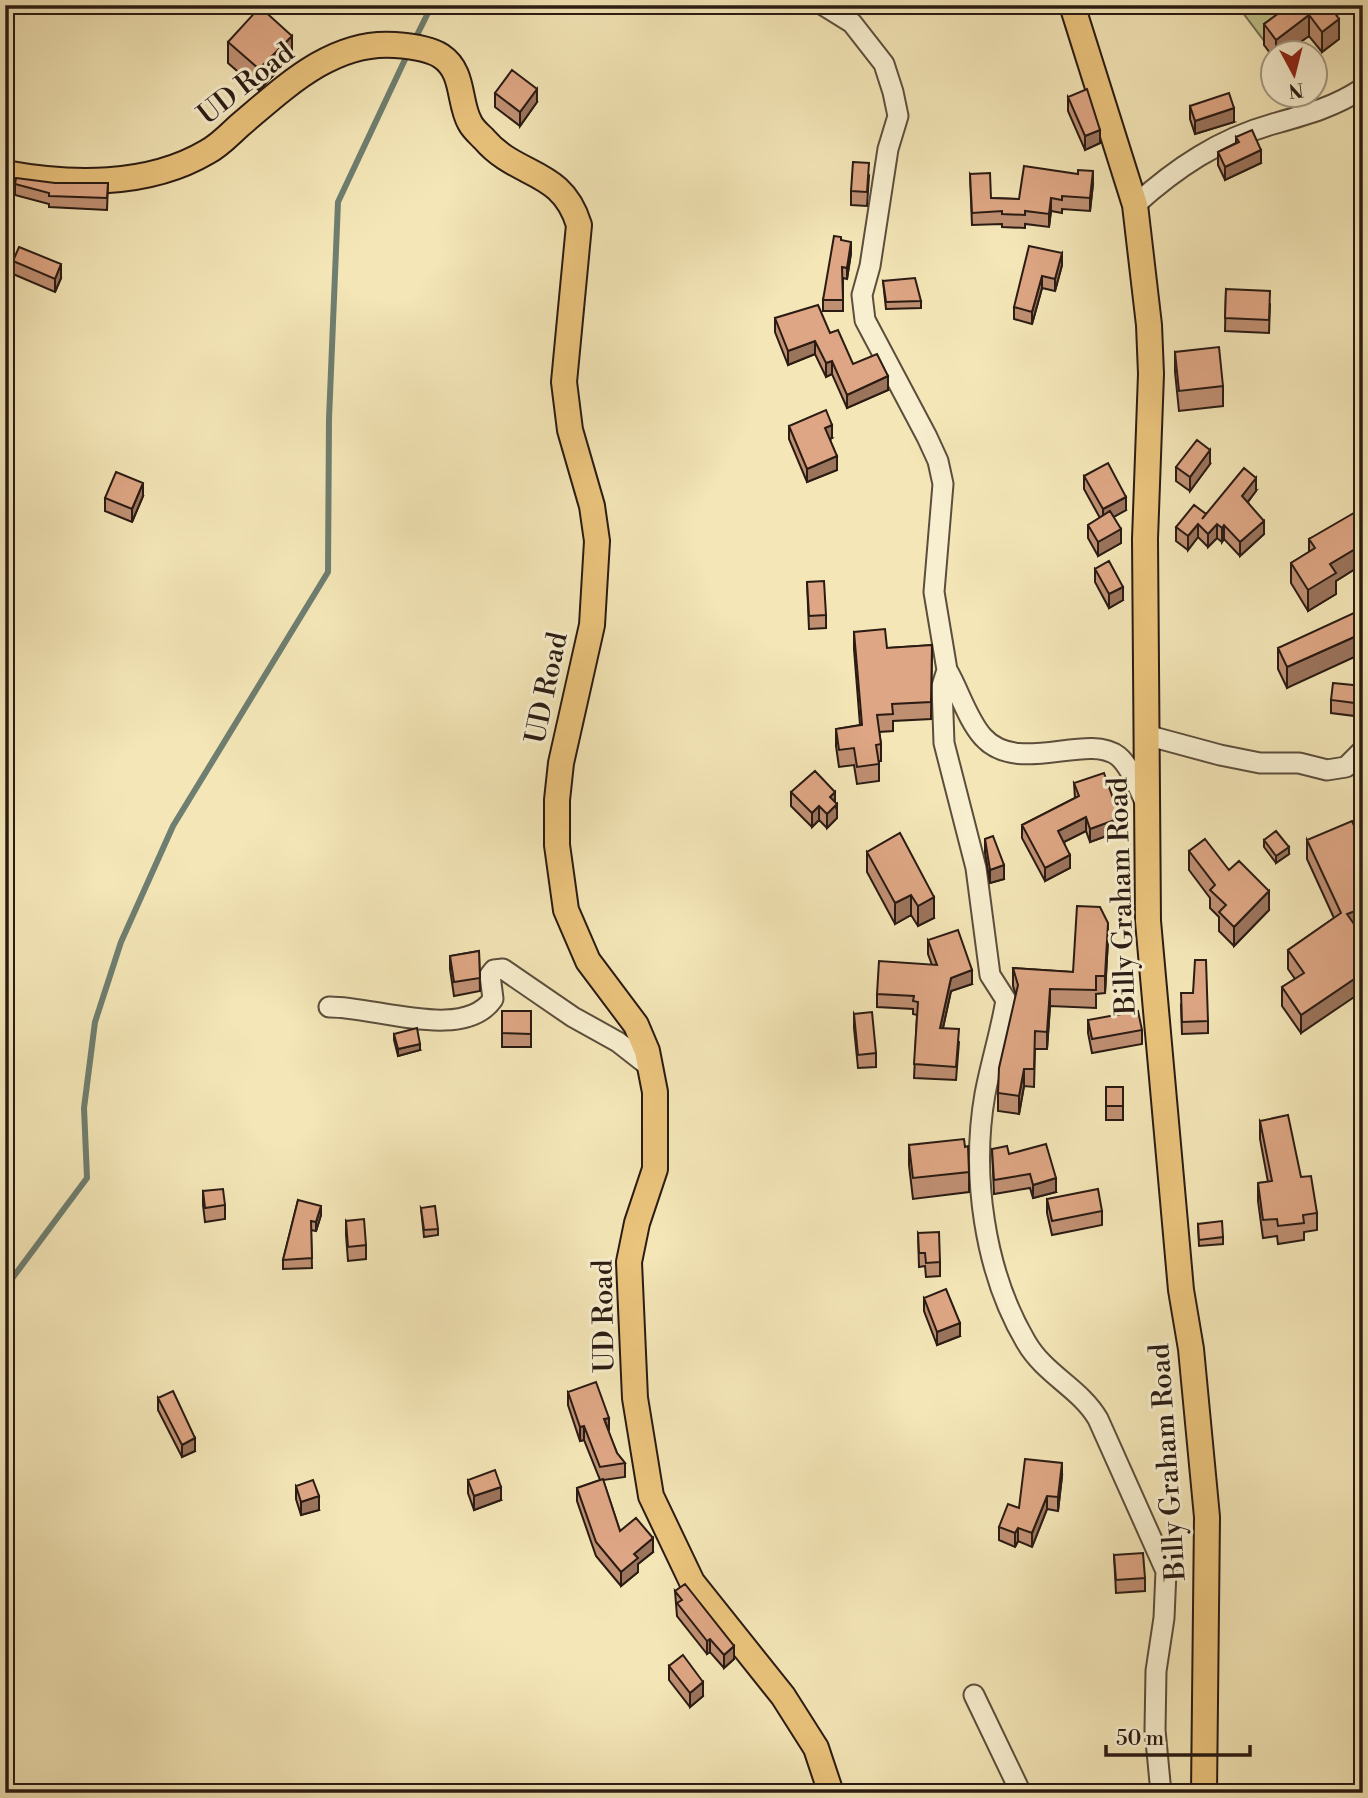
<svg xmlns="http://www.w3.org/2000/svg" width="1368" height="1798" font-family="'Libre Bodoni',serif">
<style>
.green{fill:#c0c38b;stroke:#756f4f;stroke-width:2}
.lines{fill:none;stroke-linecap:round;stroke-linejoin:round}
.stream{stroke:#6e7e70;stroke-width:6}
.minor-casing{stroke:#5c4e3c;stroke-width:23}
.major-casing{stroke:#2a1b13;stroke-width:28}
.minor{stroke:#f8efd0;stroke-width:19}
.major{stroke:#eac37c;stroke-width:24}
.wall{fill:#bf8f72;stroke:#2a1b13;stroke-width:2}
.shaded-wall{fill:#9b745c;stroke:#2a1b13;stroke-width:2}
.building{fill:#dea684;stroke:#2a1b13;stroke-width:2}
.labels{text-anchor:middle;dominant-baseline:central;stroke-width:6;stroke-linejoin:round;paint-order:stroke}
.street-label{font-size:28px;fill:#2a1b13;stroke:#f8efd0}
</style>
<rect width="100%" height="100%" fill="#f4e6b7"/>
<filter id="stains"><feTurbulence type="fractalNoise" baseFrequency=".00286" numOctaves="4"/><feColorMatrix values="0 0 0 0 .2 0 0 0 0 .09 0 0 0 0 .02 0 0 0 .5 -.17"/></filter>
<radialGradient id="worn" r=".72"><stop offset=".6" stop-color="#630" stop-opacity="0"/><stop offset="1" stop-color="#630" stop-opacity=".3"/></radialGradient>
<path class="green" d="M1237,5H1312L1265,42Z"/>
<g class="lines">
<path class="stream" d="M414,41L432,5
M5,1288L87,1178L84,1108L95,1022L121,942L173,826L328,572L329,419L338,202L409,51"/>
<defs>
<path id="minor" d="M823,5L852,23L884,64L893,92L898,116L888,149L870,266L862,295L865,320L927,437L938,461L943,484L934,592L947,670L942,686L944,743L976,868L990,975L1006,1000C1001,1031 991,1062 985,1094C971,1174 984,1271 1026,1342C1045,1375 1080,1388 1098,1419L1166,1571L1164,1618L1156,1671L1155,1730L1161,1793
M1135,205C1176,168 1219,139 1273,124C1305,115 1335,107 1363,88
M947,670C959,690 967,719 983,737C1018,776 1087,732 1118,756C1130,766 1139,788 1145,802
M1146,735L1220,755L1260,763H1299L1327,770L1346,767L1363,750
M329,1007C374,1006 464,1042 493,999L490,975L494,970L503,969L573,1017L618,1042L650,1067
M974,1695L1021,1793"/>
<path id="major" d="M1072,5L1135,205L1149,325L1151,374L1145,539L1148,921L1181,1290L1191,1349L1207,1517L1204,1793
M5,173C70,185 148,187 207,152C219,146 230,134 240,125C285,87 333,40 395,45C409,46 429,48 441,56C465,72 458,102 470,123C473,129 479,134 484,139C517,178 562,168 579,225L564,382L570,430L592,506L597,541L592,625L561,763L557,800V845L566,910L588,961L636,1025L647,1051L655,1092V1169L637,1223L629,1262L635,1398L651,1496L692,1582L783,1696L816,1748L831,1793"/>
</defs>
<use href="#minor" class="minor-casing"/>
<use href="#major" class="major-casing"/>
<use href="#minor" class="minor"/>
<use href="#major" class="major"/>
</g>
<path class="wall" d="M1290,5L1337,15L1339,39L1322,52L1309,36L1286,52H1273V57L1264,45V24Z
M228,42L292,56L259,90L228,63Z
M495,93L537,102L520,126L495,107Z
M1068,97L1100,143L1085,150L1068,111Z
M1190,106L1234,122L1195,134L1190,119Z
M1236,137L1261,163L1225,180L1218,165V152L1236,143Z
M970,174L991,198L1019,199L1093,184L1090,211L1062,209V213L1051,211L1049,227L1025,224V228L1002,227V224L972,225Z
M869,176L867,206L851,205V191Z
M55,183H108L107,210L49,207V204L15,195V184Z
M841,240L851,253L847,279L843,278V311H823V300Z
M1062,253V265L1055,291L1042,288L1032,324L1014,319V307Z
M13,261L61,278L55,292L13,274Z
M883,281L921,301V308L886,309Z
M1226,289L1270,304L1269,333L1225,331Z
M775,318L830,333L853,364L888,390L847,408L832,374L826,377L815,354L788,365L775,332Z
M1175,352L1223,386V406L1179,411L1175,372Z
M789,426L832,438L830,439L837,470L807,482L789,439Z
M1210,464L1190,491L1176,481V467Z
M1084,476L1126,510L1113,517L1121,543L1098,556L1088,538V525L1100,518L1084,489Z
M1256,491L1248,502L1264,534L1240,556L1224,539L1222,542L1217,538L1208,547L1198,537L1188,550L1176,541V527Z
M143,496L132,522L105,511V498Z
M1363,516L1361,579L1355,569L1336,581V594L1308,611L1291,583V563L1309,552V539Z
M1095,569L1123,600L1109,608L1095,582Z
M807,582L826,615V628L809,629Z
M1363,627L1287,688L1278,669V648Z
M854,632L887,648L932,645L931,719L893,721V731L879,732L881,744V761H879V781L857,784L854,765L839,767L836,746V729L860,725L854,649Z
M1363,686V717L1331,713V700Z
M1074,783L1120,831L1090,842L1086,831L1064,842L1070,868L1045,881L1022,838V825L1075,798Z
M791,792L835,802L837,818L827,828L819,820L812,827L791,806Z
M985,839L1004,879L990,883L985,853Z
M1264,840L1289,854L1276,863L1264,847Z
M1307,840L1357,929L1301,1033L1282,1006V987L1295,979L1288,969V950L1334,918L1307,859Z
M1189,851L1229,870L1269,910L1234,946L1219,931V917L1210,908V898L1189,870Z
M867,852L934,918L918,926L911,915L895,924L867,872Z
M928,940L972,984L951,991L943,1028L959,1042L956,1080L914,1078L917,1015L913,1014V1009L877,1007V994L932,965L928,954Z
M1108,940L1105,993L1096,994V1008L1050,1006L1047,1049H1035L1034,1087L1024,1086L1019,1114L998,1111V1093L1016,995L1013,986V968L1073,972Z
M479,951L480,991L454,996L450,969V956Z
M1181,1005L1208,1021V1033L1182,1034Z
M502,1011H531V1047H502Z
M854,1014L876,1053V1067L858,1068L854,1028Z
M1088,1020L1142,1030V1044L1092,1053L1088,1033Z
M394,1034L420,1050L398,1056L394,1040Z
M1106,1087H1123V1120H1106Z
M1260,1121L1301,1177L1317,1213V1230L1304,1232V1240L1278,1244L1277,1236L1263,1238L1258,1201V1183L1268,1182L1260,1139Z
M909,1145L969,1172V1192L913,1199L909,1165Z
M992,1149L1009,1154L1056,1192L1033,1198L1030,1188L994,1194Z
M203,1191L225,1205V1219L205,1222L203,1205Z
M1047,1199L1102,1211V1225L1052,1235L1047,1213Z
M298,1200L321,1215L316,1231L311,1230L312,1268L283,1269V1260Z
M421,1208L438,1229V1235L424,1237Z
M346,1221L366,1245V1259L348,1261L346,1235Z
M1198,1224L1223,1237V1244L1199,1246Z
M918,1233L940,1262V1276L926,1277L925,1266L919,1267Z
M924,1298L960,1336L937,1345L924,1311Z
M568,1392L608,1431L617,1453L625,1463V1477L603,1480L620,1531L653,1552L638,1564V1572L621,1586L596,1556L577,1501V1488L600,1480L584,1440L580,1441L568,1405Z
M158,1398L195,1451L182,1457L158,1410Z
M1062,1476L1058,1511L1047,1509L1032,1547L1018,1541L1015,1547L999,1540V1527L1019,1508Z
M468,1480L501,1500L474,1510L468,1493Z
M296,1486L319,1510L301,1515L296,1499Z
M1114,1555L1145,1578V1591L1116,1593Z
M675,1591L734,1659L724,1668L710,1652L707,1654L677,1616Z
M669,1666L703,1696L690,1707L669,1680Z"/>
<path class="shaded-wall" d="M1327,5H1350L1327,23Z
M1309,15V36L1286,52H1276V40Z
M1339,19V39L1322,52V32Z
M292,36V56L259,90V69Z
M537,89V102L520,126V112Z
M1234,108V122L1195,134V121Z
M1100,130V143L1085,150V136Z
M1261,150V163L1225,180V167Z
M1093,171V184L1090,211V198Z
M1051,198V211L1049,227V214Z
M851,242V253L847,279V268Z
M1062,253V265L1055,291V279Z
M61,264V278L55,292V279Z
M1042,276V288L1032,324V312Z
M815,341V354L788,365V351Z
M832,361V374L826,377V363Z
M888,376V390L847,408V395Z
M832,425V438L825,441V428Z
M1210,450V464L1190,491V477Z
M837,456V470L807,482V469Z
M1256,478V491L1242,509V496Z
M143,483V496L132,522V509Z
M1126,497V510L1103,523V509Z
M1264,521V534L1240,556V542Z
M1198,524V537L1188,550V536Z
M1217,524V538L1208,547V534Z
M1224,525V539L1222,542V528Z
M1121,529V543L1098,556V542Z
M1355,549V569L1336,581V594L1308,611V590L1330,564Z
M1363,557V578L1361,579V559Z
M1123,587V600L1109,608V594Z
M1363,633V653L1287,688V667Z
M835,792V806L830,797Z
M837,804V818L827,828V814Z
M819,806V820L812,827V813Z
M1086,817V831L1058,845V831Z
M1120,818V831L1090,842V829Z
M1289,847V854L1276,863V856Z
M1070,855V868L1045,881V868Z
M1004,865V879L990,883V870Z
M1269,891V910L1234,946V927Z
M911,895V915L895,924V903Z
M934,897V918L918,926V906Z
M1363,908V927L1347,933V914Z
M1108,923V940L1105,993V976Z
M972,970V984L951,991L940,1041V1028L951,978Z
M1363,973V991L1301,1033V1015Z
M1050,989V1006L1047,1049V1032Z
M420,1044V1050L398,1056V1049Z
M1024,1069V1086L1019,1114V1096Z
M1056,1178V1192L1033,1198V1185Z
M321,1206V1215L316,1231V1222Z
M960,1323V1336L937,1345V1332Z
M609,1418V1431L604,1419Z
M584,1426V1440L580,1441V1427Z
M195,1438V1451L182,1457V1445Z
M1062,1463V1476L1058,1511V1497Z
M501,1487V1500L474,1510V1496Z
M319,1496V1510L301,1515V1502Z
M1047,1496V1509L1032,1547V1533Z
M1018,1528V1541L1015,1547V1533Z
M653,1538V1552L638,1564V1572L621,1586V1572L634,1554Z
M710,1639V1652L707,1654V1641Z
M734,1646V1659L724,1668V1655Z
M703,1682V1696L690,1707V1693Z"/>
<path class="building" d="M1290,5H1329L1339,19L1322,32L1309,15L1276,40L1264,24Z
M260,7L292,36L259,69L228,42Z
M512,70L537,89L520,112L495,93Z
M1087,89L1100,130L1085,136L1068,97Z
M1229,93L1234,108L1195,121L1190,106Z
M1252,130L1261,150L1225,167L1218,152L1239,142L1236,137Z
M853,162L869,163L867,192L851,191Z
M1024,166L1078,174V170L1093,171L1090,198L1062,196V200L1051,198L1049,214L1025,211V215L1002,214V211L972,213L970,174L990,173L991,198L1019,199Z
M16,178L55,183H108L107,198L49,196V193L15,184Z
M834,236L841,237V240L851,242L847,268L842,267L843,300H823Z
M1029,246L1062,253L1055,279L1042,276L1032,312L1014,307Z
M19,247L61,264L55,279L13,261Z
M915,278L921,301L886,302L883,281Z
M1226,289L1270,291L1269,320L1225,318Z
M818,305L830,333L838,330L853,364L877,354L888,376L847,395L832,361L826,363L815,341L788,351L775,318Z
M1219,347L1223,386L1179,391L1175,352Z
M826,410L832,425L825,428L837,456L807,469L789,426Z
M1197,440L1210,450L1190,477L1176,467Z
M1108,463L1126,497L1103,509L1084,476Z
M1244,468L1256,478L1242,496L1264,521L1240,542L1224,525L1222,528L1217,524L1208,534L1198,524L1188,536L1176,527L1194,505L1206,514L1202,519Z
M116,472L143,483L132,509L105,498Z
M1359,510L1363,516V557L1361,559L1355,549L1330,564L1336,573L1308,590L1291,563L1315,548L1309,539Z
M1110,511L1121,529L1098,542L1088,525Z
M1109,561L1123,587L1109,594L1095,569Z
M824,581L826,615L809,616L807,582Z
M1356,612L1363,627V633L1287,667L1278,648Z
M885,629L887,648L932,645L931,702L892,704L893,714L877,715L881,744L876,745L879,764L857,767L854,748L839,750L836,729L862,725L854,632Z
M1333,683L1363,686V704L1331,700Z
M815,771L835,792L830,797L837,804L827,814L819,806L812,813L791,792Z
M1104,773L1120,818L1090,829L1086,817L1058,831L1070,855L1045,868L1022,825L1079,796L1074,783Z
M1352,821L1363,846V908L1347,914L1363,937V973L1301,1015L1282,987L1304,973L1288,950L1341,913L1307,840Z
M1276,831L1289,847L1276,856L1264,840Z
M900,833L934,897L918,906L911,895L895,903L867,852Z
M993,836L1004,865L990,870L985,839Z
M1205,839L1229,870L1239,861L1269,891L1234,927L1219,912L1226,905L1210,890L1215,885L1189,851Z
M1077,906L1100,907L1108,923L1105,976H1096V990L1050,989L1047,1032L1035,1031L1034,1069H1024L1019,1096L998,1093L999,1068L1018,985L1013,968L1073,972Z
M958,930L972,970L951,978L940,1028L959,1029L956,1067L914,1064L918,1002L913,1001L914,996L877,994L879,961L937,965L928,940Z
M479,951L480,978L454,982L450,956Z
M1195,960H1206L1208,1021L1182,1022L1181,993H1193Z
M502,1011H531V1034L502,1033Z
M1138,1011L1142,1030L1092,1039L1088,1020Z
M872,1012L876,1053L858,1055L854,1014Z
M417,1028L420,1044L398,1049L394,1034Z
M1106,1087H1123V1106H1106Z
M1288,1115L1301,1177L1311,1176L1317,1213L1303,1215L1304,1223L1278,1226L1277,1219L1263,1220L1258,1183L1272,1181L1260,1121Z
M964,1139L965,1147L968,1146L969,1172L913,1178L909,1145Z
M1046,1144L1056,1178L1033,1185L1030,1174L994,1180L992,1149L1007,1146L1009,1154Z
M223,1189L225,1205L205,1208L203,1191Z
M1098,1189L1102,1211L1052,1221L1047,1199Z
M298,1200L321,1206L316,1222L311,1221L312,1258L283,1260Z
M435,1206L438,1229L424,1230L421,1208Z
M364,1219L366,1245L348,1247L346,1221Z
M1222,1221L1223,1237L1199,1240L1198,1224Z
M939,1232L940,1262L926,1263L925,1253H919L918,1233Z
M946,1289L960,1323L937,1332L924,1298Z
M596,1382L609,1418L604,1419L617,1453L625,1463L600,1467L584,1426L580,1427L568,1392Z
M173,1391L195,1438L182,1445L158,1398Z
M1025,1459L1062,1463L1058,1497L1047,1496L1032,1533L1018,1528L1015,1533L999,1527L1008,1504L1019,1508Z
M495,1470L501,1487L474,1496L468,1480Z
M603,1479L620,1531L636,1518L653,1538L634,1554L638,1558L621,1572L596,1542L577,1488Z
M313,1480L319,1496L301,1502L296,1486Z
M1143,1553L1145,1578L1116,1580L1114,1555Z
M685,1584L734,1646L724,1655L710,1639L707,1641L677,1603L682,1600L675,1591Z
M683,1655L703,1682L690,1693L669,1666Z"/>
<g class="labels">
<g class="street-label">
<text transform="translate(246 84) rotate(-38)">UD Road</text>
<text transform="translate(547 688) rotate(-78)">UD Road</text>
<text transform="translate(1122 896) rotate(-92)">Billy Graham Road</text>
<text transform="translate(604 1316) rotate(-91)">UD Road</text>
<text transform="translate(1168 1462) rotate(-94)">Billy Graham Road</text>
</g>
</g>
<rect width="1368" height="1798" fill="none" stroke="#f4e6b7" stroke-width="28"/>
<rect x="7" y="7" width="1354" height="1784" fill="none" stroke="#2a1b13" stroke-width="3.5"/>
<rect x="14" y="14" width="1340" height="1770" fill="none" stroke="#2a1b13" stroke-width="2"/>
<g transform="translate(1294 74) rotate(173)"><circle r="33" fill="#f8efd0" stroke="#a69a84" stroke-width="2"/>
<path d="M0-5L12 26L0 18L-12 26Z" fill="#8f2418"/>
<text y="-10" font-size="19" font-weight="bold" text-anchor="middle" fill="#2a1b13">N</text>
</g>
<path d="M1106 1745v10h144v-10" fill="none" stroke="#2a1b13" stroke-width="3.5"/>
<text x="1116" y="1745" font-size="21" fill="#2a1b13" stroke="#f8efd0" stroke-width="5" paint-order="stroke">50 m</text>
<rect width="100%" height="100%" filter="url(#stains)"/>
<rect width="100%" height="100%" fill="url(#worn)"/>
</svg>
